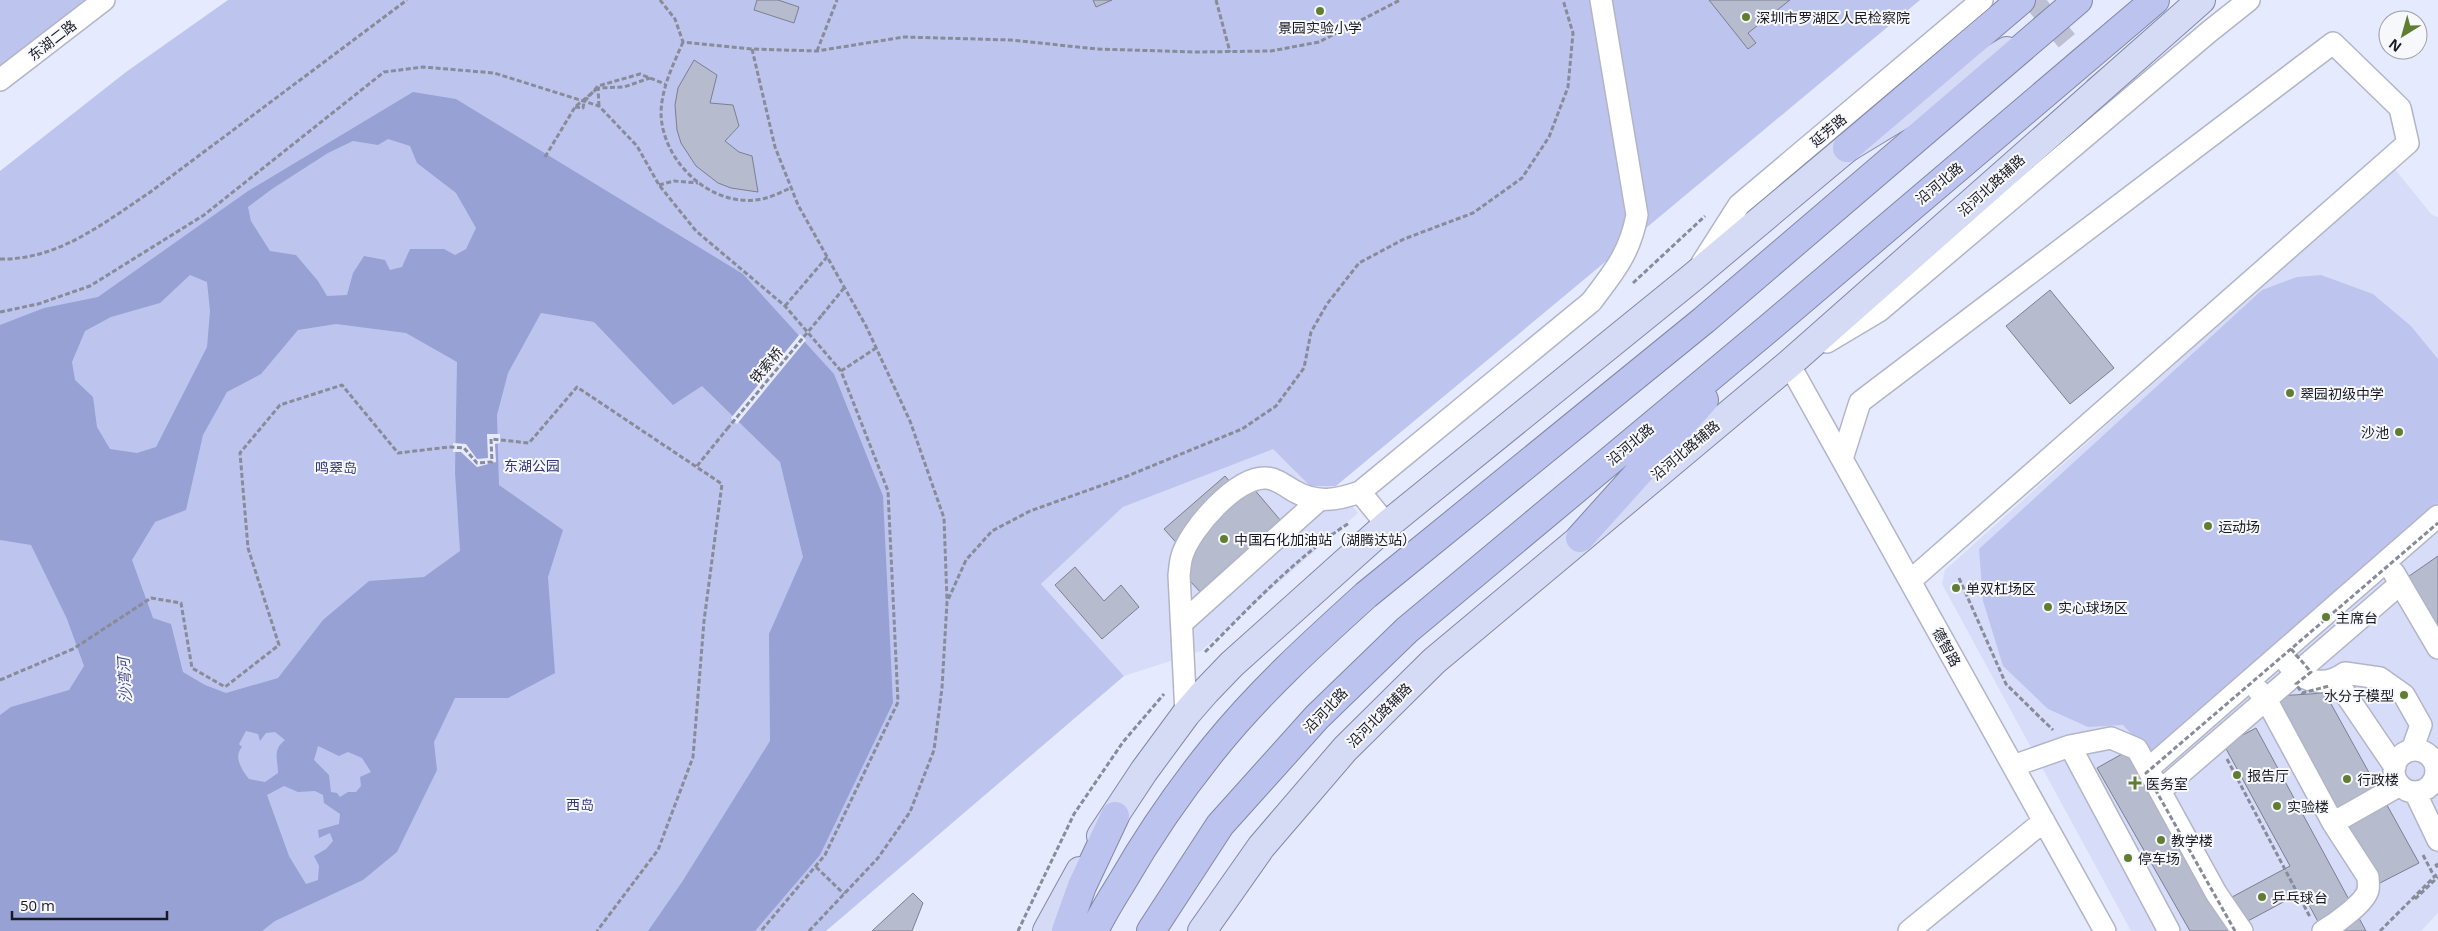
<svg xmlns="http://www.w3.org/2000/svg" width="2438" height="931" font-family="'Open Sans','Noto Sans SC',sans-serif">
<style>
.built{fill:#d7ddf8}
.green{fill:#bdc5ee}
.water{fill:#98a1d3;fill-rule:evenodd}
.pier{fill:#e6eafe}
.building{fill:#b7bbce;stroke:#7b7f91}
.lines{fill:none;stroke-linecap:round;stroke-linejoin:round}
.minor-tunnel{stroke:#bdc0d2;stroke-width:21;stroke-dasharray:21 11;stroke-linecap:butt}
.minor-casing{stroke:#b2b5c8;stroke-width:24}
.major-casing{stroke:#8288a6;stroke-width:30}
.highway-casing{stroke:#8288a6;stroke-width:30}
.path{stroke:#888b99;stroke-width:3;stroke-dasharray:5 2.5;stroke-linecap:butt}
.minor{stroke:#fff;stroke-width:21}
.major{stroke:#d6dbf5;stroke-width:28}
.highway{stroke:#bbc3ee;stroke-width:28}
.path-bridge{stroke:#888b99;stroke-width:3;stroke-dasharray:5 2.5;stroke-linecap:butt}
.poi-dot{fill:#617d32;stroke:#f7f8fc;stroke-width:2}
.labels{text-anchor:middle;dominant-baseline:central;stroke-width:4;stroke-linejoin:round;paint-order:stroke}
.poi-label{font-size:14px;fill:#191a21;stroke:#f7f8fc;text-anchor:start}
.street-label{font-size:14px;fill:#191a21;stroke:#f7f8fc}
.park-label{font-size:14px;fill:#323673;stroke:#f7f8fc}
.water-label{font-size:15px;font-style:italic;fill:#474d8d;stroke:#f7f8fc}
</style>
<rect width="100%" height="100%" fill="#e6eafe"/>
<path class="built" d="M2394,168L2432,215L2438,217V913L2421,931H2131L1942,584L1945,570Z
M1273,448L1310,486H1336L1358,513L1201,651L1124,676L1041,584L1123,507Z"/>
<path class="green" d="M0,0H89L0,68Z
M228,0H1920L1336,486H1310L1273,449L1123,507L1041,584L1124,676L826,931H0V171L126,72Z
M2321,275L2373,294L2411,326L2438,359V503L2153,757L2123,725L2088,727L2048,709L2003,666L1983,601L1979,549L2262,290L2297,277Z"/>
<path class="water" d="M413,92L456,99L743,274L834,374L883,496L893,703L820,855L755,931H648L682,882L770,741L769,634L803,557L780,462L702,386L673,405L594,322L541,313L508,373L497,415L499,485L563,530L548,577L555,673L508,698H455L434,742L437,770L397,852L363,880L275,921L262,931H0V715L11,707L69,690L84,666L67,619L31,545L0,540V325L44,308L98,297L248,191ZM388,139L410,146L417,163L456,193L476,228L466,249L455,255L444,249H410L402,267L390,270L385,260L364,256L353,273L347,295L327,296L318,281L296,255L270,251L251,221L248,207L272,189L328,153L353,141L378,145ZM190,275L207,282L210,311L207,347L156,447L137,453L110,449L97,427L93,397L75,380L72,362L85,331L111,317L160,303ZM336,324L406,333L457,362L455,472L460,551L424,577L369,581L323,620L278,678L226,693L205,685L183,672L171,624L153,618L132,560L155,522L186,510L203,435L227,392L261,374L298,330ZM246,731L258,734L260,741L266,733L275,732L285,740C272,750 278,760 278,773L265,782L249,779C242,770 233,757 242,747L239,744ZM318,746L339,756L348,752L362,758L371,772L360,777L361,786L356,792H348L340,797L337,793L331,792L329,775L314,760ZM284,786L298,792L315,791L323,795L324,803L340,814L339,824L318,830L319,838L330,833L333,841L326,849L314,856L319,866L318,880L306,884L289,856L267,795Z"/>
<path class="pier" d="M800,334L806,340L737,424L731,418Z
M487,434H500V443L495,444L496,462L477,467L461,452H453V443L466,444L477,459L488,458Z"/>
<path class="building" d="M757,0H778L799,7L794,23L754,10Z
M1093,0H1112L1096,7Z
M1709,0H1790L1748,33L1756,43L1748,49Z
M694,60L717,75L710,103L733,105L739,126L725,141L739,152L752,156L758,192L731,188L718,183L696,166L681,143L677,130L675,105L678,88Z
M2050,290L2114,368L2070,404L2006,326Z
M1225,476L1243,497L1253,488L1287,528L1206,598L1170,560L1182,549L1164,529Z
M2438,556V641L2402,581Z
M1075,567L1104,601L1121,585L1139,607L1102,639L1055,585Z
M2325,693L2419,863L2378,884L2277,696Z
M2256,728L2366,931H2323L2302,892L2233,929L2219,904L2290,866L2224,745Z
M2131,749L2234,931H2190L2097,768Z
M913,893L923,903L912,931H872Z"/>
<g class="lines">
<path class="minor-tunnel" d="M2033,0L2111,94"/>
<defs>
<path id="minor" d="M0,80L104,0
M1702,263L1739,205L1982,0
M1827,342L1879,311L2210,31L2249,0
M1800,357L1789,364L2105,931
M1842,459L1860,402L2333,43L2400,108L2408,143L1910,581
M1387,525L1360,492L1591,302C1614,272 1630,253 1637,215L1601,0
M2394,573L2438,648
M1182,623L1319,500
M2288,664C2303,683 2326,687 2345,673L2380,678L2404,695L2421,725L2412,750
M2336,680L2395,767
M2258,690L2266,699L2333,823
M1186,714L1179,575C1180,569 1180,562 1182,556C1190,529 1237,476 1266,478C1275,478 1286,486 1294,491C1317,504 1337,500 1360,492
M2070,746L2169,931
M2394 771a21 21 0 1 1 42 0a21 21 0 1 1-42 0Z
M2013,766L2070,746L2111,738L2137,749L2216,893L2242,931
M2148,769L2438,516
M2160,791L2400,584
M2415,792L2438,840
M1909,931L2044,821
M2323,931C2335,924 2365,903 2368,890C2369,886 2368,881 2368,877L2333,823L2400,785"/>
<path id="major" d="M1101,836L1144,771L1186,714L1206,691L1232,664L1387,525L1693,277L1847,148L2007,51
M1047,931L1080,871
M1202,931L1261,847L1345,749L1434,661L1789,364L2201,0"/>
<path id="highway" d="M1847,148L2021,0
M1580,538L1704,400
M1066,931L1082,886L1115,816
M1094,931C1102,914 1112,898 1122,882C1149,835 1180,790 1214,748C1259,692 1313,643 1366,595L1704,320L2078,0
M1151,931L1220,825L1317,717L1407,630L1769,328L2155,0"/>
</defs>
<use href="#minor" class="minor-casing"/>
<use href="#major" class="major-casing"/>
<use href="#highway" class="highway-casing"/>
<path class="path" d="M660,0L675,19L683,42L752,49L817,51L904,37L1011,40L1097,49L1195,52L1271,51L1319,42L1400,0
M1216,0L1230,52
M683,42C673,65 662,87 661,112C661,162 714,212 766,198C774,196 783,191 791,188
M752,49L775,147L798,205L866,326L910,421L944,518L947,600
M817,51L837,0
M599,106L598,88L624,87L650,78
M575,107L583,108L584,102L598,86L640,74L665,84
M659,185L674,181L698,183
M0,259C58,260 102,224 149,193L407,0
M1633,283L1705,216
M785,306L827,257
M0,312L38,304L90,286L204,215L384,72L423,67L494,73L599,106L637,146L659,185L696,231L785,306L841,371L888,491L898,702L825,855L761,931
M822,315L844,288
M841,371L876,348
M697,466L727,429
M1959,578L2006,684L2053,730
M1205,652C1250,607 1295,558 1349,523
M0,680L73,649L151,598L181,603L192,668L225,687L279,645L248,548L240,453L280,405L342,385L398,453L449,447L464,448L477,463L492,462L491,439L529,443L577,387L722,484L704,621L693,757L658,850L597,931
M2227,759L2310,917
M2423,855L2434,876
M2438,864L2436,865L2438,868
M816,867L844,894
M2415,899L2438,877
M809,931L878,858L910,812L934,750L942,688L947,602L966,560L992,531L1030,511L1125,477L1242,429L1276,406L1304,368L1311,332L1327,304L1359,263L1404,239L1473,213L1522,178L1549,137L1568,87L1573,33L1563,0
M1018,931L1074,814L1123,742L1164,694
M2380,931L2438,873"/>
<use href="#minor" class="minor"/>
<use href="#major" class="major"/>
<use href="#highway" class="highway"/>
<path class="path-bridge" d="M545,157L575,107L598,88
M727,429L822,315
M2291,649L2311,672L2296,684L2302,693L2329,686
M2235,931L2146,773L2438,523"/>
</g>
<g class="poi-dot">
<circle cx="1320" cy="11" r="5"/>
<circle cx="1746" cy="17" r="5"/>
<circle cx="2290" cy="393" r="5"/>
<circle cx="2399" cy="432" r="5"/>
<circle cx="2208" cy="526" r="5"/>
<circle cx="1224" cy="539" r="5"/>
<circle cx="1956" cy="588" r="5"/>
<circle cx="2048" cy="607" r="5"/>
<circle cx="2326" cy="617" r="5"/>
<circle cx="2404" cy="695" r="5"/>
<circle cx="2237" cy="775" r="5"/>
<circle cx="2347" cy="779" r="5"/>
<path d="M2132.5 775.5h5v5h5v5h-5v5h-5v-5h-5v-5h5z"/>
<circle cx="2277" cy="806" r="5"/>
<circle cx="2161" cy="840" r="5"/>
<circle cx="2128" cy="858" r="5"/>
<circle cx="2262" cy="897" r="5"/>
</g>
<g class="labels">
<g class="poi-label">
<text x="1756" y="17">深圳市罗湖区人民检察院</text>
<text x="1320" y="27" text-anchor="middle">景园实验小学</text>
<text x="2300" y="393">翠园初级中学</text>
<text x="2389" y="432" text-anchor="end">沙池</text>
<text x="2218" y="526">运动场</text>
<text x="1234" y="539">中国石化加油站（湖腾达站）</text>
<text x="1966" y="588">单双杠场区</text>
<text x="2058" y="607">实心球场区</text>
<text x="2336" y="617">主席台</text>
<text x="2394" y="695" text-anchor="end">水分子模型</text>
<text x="2247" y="775">报告厅</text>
<text x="2357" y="779">行政楼</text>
<text x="2146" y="783">医务室</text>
<text x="2287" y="806">实验楼</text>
<text x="2171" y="840">教学楼</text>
<text x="2138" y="858">停车场</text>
<text x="2272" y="897">乒乓球台</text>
</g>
<g class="street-label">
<text transform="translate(52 40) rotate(-38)">东湖二路</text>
<text transform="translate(1828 130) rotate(-40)">延芳路</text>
<text transform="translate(1939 183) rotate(-40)">沿河北路</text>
<text transform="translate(1991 185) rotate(-42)">沿河北路辅路</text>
<text transform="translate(766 365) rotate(-50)">铁索桥</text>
<text transform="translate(1630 444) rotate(-40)">沿河北路</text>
<text transform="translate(1685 450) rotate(-40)">沿河北路辅路</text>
<text transform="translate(1947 647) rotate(61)">德智路</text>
<text transform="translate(1325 710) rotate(-46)">沿河北路</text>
<text transform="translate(1379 715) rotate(-45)">沿河北路辅路</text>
</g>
<g class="park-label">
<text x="532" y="465">东湖公园</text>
<text x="336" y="467">鸣翠岛</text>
<text x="580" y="804">西岛</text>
</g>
<g class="water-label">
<text transform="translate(124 680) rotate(-93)">沙湾河</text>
</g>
</g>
<g transform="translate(2403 35) rotate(217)"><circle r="24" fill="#f7f8fc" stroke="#9e9fa4"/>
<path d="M0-4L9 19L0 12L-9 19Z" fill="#617d32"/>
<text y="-8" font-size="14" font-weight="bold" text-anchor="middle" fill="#191a21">N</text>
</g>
<path d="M12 911v8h155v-8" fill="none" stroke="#191a21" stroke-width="2.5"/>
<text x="20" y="911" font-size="15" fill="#191a21" stroke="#f7f8fc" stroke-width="4" paint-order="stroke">50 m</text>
</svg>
